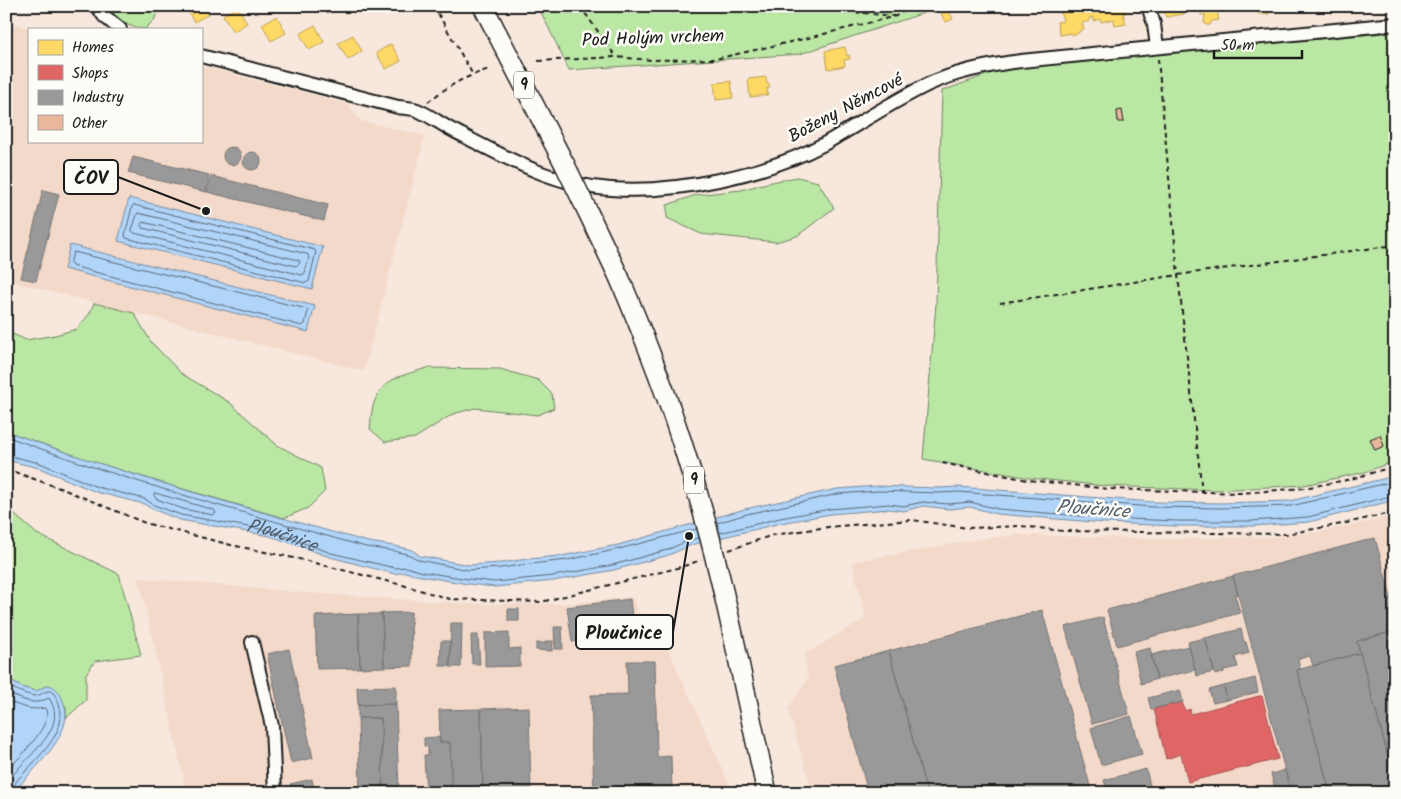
<svg xmlns="http://www.w3.org/2000/svg" width="1401" height="799" font-family="Kalam,sans-serif">
<style>
.built{fill:#f3d9c9}
.green{fill:#bbe7a4;stroke:#6c8260}
.water{fill:#b1d5f9;stroke:#758ba1}
.homes{fill:#ffd966;stroke:#bba050}
.shops{fill:#e06666;stroke:#a55050}
.industry{fill:#999;stroke:#747474}
.lines{fill:none;stroke-linecap:round;stroke-linejoin:round}
.shore{stroke:#586674;stroke-width:1}
.building{fill:#eab79d;stroke:#1c1c1c}
.street-casing{stroke:#1c1c1c;stroke-width:16}
.primary-casing{stroke:#1c1c1c;stroke-width:22}
.path{stroke:#1c1c1c;stroke-width:2;stroke-dasharray:5 4;stroke-linecap:butt}
.street{stroke:#fdfcf7;stroke-width:12}
.primary{stroke:#fdfcf7;stroke-width:19}
.primary-bridge-casing{stroke:#1c1c1c;stroke-width:22;stroke-linecap:butt}
.primary-bridge{stroke:#fdfcf7;stroke-width:19}
.labels{text-anchor:middle;dominant-baseline:central;stroke-width:5;stroke-linejoin:round;paint-order:stroke}
.shield{fill:#fdfcf7;stroke:#605f5e;stroke-width:1}
.shield-label{font-size:16px;font-weight:bold;fill:#1c1c1c}
.street-label{font-size:18px;fill:#1c1c1c;stroke:#fdfcf7}
.water-label{font-size:19px;font-style:italic;fill:#505d69;stroke:#fdfcf7}
.leader{fill:none;stroke:#1c1c1c;stroke-width:2}
.callout-dot{fill:#1c1c1c;stroke:#fdfcf7;stroke-width:2}
.callout{fill:#fdfcf7;stroke:#1c1c1c;stroke-width:2}
.callout-label{font-size:19px;text-anchor:middle;font-weight:bold;fill:#1c1c1c}
</style>
<rect width="100%" height="100%" fill="#f7e7dc"/>
<filter id="ink" filterUnits="userSpaceOnUse"><feTurbulence type="fractalNoise" baseFrequency=".02" numOctaves="2"/><feDisplacementMap in="SourceGraphic" scale="10" xChannelSelector="R" yChannelSelector="G"/><feConvolveMatrix kernelMatrix="1 2 1 2 8 2 1 2 1" color-interpolation-filters="sRGB"/></filter>
<g filter="url(#ink)">
<path class="built" d="M6,21L32,29H29V141H201V66L347,104L361,121L425,136L364,371L6,280Z
M1390,517L1395,534V793H813L788,709L808,678L805,654L866,618L852,562L981,539L1016,535L1163,539L1273,537L1325,531Z
M139,578L294,592L469,604H566L632,597L650,636L664,640L733,793H187Z"/>
<path class="green" d="M106,6H159L155,19L145,29C129,29 117,19 106,6Z
M538,6H933L927,12L800,54L569,70Z
M1395,32V461L1365,472L1304,485L1216,490L1105,486L1030,478L923,459L936,304L942,91L1005,68Z
M797,177L818,182L834,208L797,236L776,242L701,234L667,218V205L696,195L741,190L767,183Z
M94,303L134,313L151,342L182,374L229,402L277,445L321,468L325,491L308,508L284,518L176,487L88,460L6,431V331L26,340L55,335L77,329L90,313Z
M427,368L500,369L538,380L552,394L554,408L538,415L475,408L453,414L415,438L385,442L370,429C371,422 371,413 373,406C382,377 402,376 427,368Z
M6,498L15,515L37,534L119,574L141,655L95,661L86,674V700L66,718V707L48,685L36,691L24,688L6,679Z"/>
<path class="water" d="M129,198L323,247L312,289L118,241Z
M70,245L315,306L308,332L64,269Z
M6,431C124,475 247,508 368,542L395,546L412,550L420,556L469,565L501,563L520,560L567,555L618,545L745,509L837,489L878,486L937,488L959,487L1153,502L1221,503L1290,501L1395,476V500L1309,522L1252,526H1177L1105,523L997,514L970,507L949,509L923,506L904,511L889,509L831,514L781,523L691,545L669,555L614,570L553,581L495,587L468,584L421,576L405,572L395,574L330,557L270,536L180,520L152,509L144,504L96,492L39,468L6,460Z
M6,679L24,688L36,691L48,685C57,687 60,693 63,701C77,731 37,765 19,786L16,793H6Z"/>
<path class="homes" d="M185,6H204L209,14L194,22Z
M1059,6H1127V9H1125L1126,13H1123L1126,24L1115,26L1114,19L1101,22L1100,19L1094,21L1093,17L1089,18L1090,21L1082,23L1084,29L1079,31V33L1072,35L1071,33L1060,35L1057,22L1063,21Z
M1165,6H1183L1184,14L1166,17L1163,12L1165,10Z
M1200,6H1228V11L1217,12L1219,20L1212,21L1210,25H1206L1204,23L1205,14L1201,15Z
M1246,6H1268L1269,14H1258V7L1246,8Z
M238,7L247,23L233,32L223,15Z
M948,10L953,19L946,22L941,14Z
M277,16L286,33L271,41L262,24Z
M315,25L324,42L309,50L300,34Z
M353,35L362,51L348,60L338,43Z
M391,44L401,61L386,69L376,53Z
M845,47L847,56L849,55L850,59L844,60L845,66L828,69L825,51Z
M766,77L767,84H769L770,88H767L768,95L750,97L748,79Z
M731,81L733,98L716,100L714,83Z"/>
<path class="shops" d="M1259,696H1262L1278,759L1188,782L1181,754L1166,759L1154,709L1182,702L1185,711L1190,709L1191,714Z"/>
<path class="industry" d="M223 156a9 9 0 1 1 18 0a9 9 0 1 1-18 0Z
M243 161a9 9 0 1 1 18 0a9 9 0 1 1-18 0Z
M133,157L209,175L206,192L128,173Z
M211,176L328,205L324,221L207,192Z
M43,190L59,194L36,281L21,278Z
M1375,538L1395,612V631L1357,641L1360,653L1313,666L1310,656L1298,659L1300,669L1297,670L1330,793H1291L1233,576Z
M1233,576L1238,594L1235,595L1240,613L1117,646L1107,610Z
M630,599L634,634L572,642L567,607Z
M508,609H519V621H508Z
M1042,610L1092,793H927L889,651Z
M411,612L412,666L384,667L382,613Z
M358,614L360,668L317,669L315,616Z
M358,614H382L384,667L360,668Z
M1103,617L1129,714L1092,724L1065,627Z
M451,623H462L461,667H450Z
M554,627H562L563,649H555Z
M1241,629L1244,642H1246L1249,653L1235,657L1238,667L1224,670V672L1215,675L1205,638Z
M1395,631V782L1357,641Z
M509,632V649L520,648V666L485,667V633Z
M471,635H478L480,664H472Z
M1205,638L1214,672L1197,676L1188,642Z
M441,641H450V666H440Z
M546,641H553L552,651L536,650V643H546Z
M1189,646L1195,670L1157,679L1151,655Z
M1150,648L1157,679L1141,684L1134,652Z
M289,649L313,758L291,763L267,654Z
M889,651L927,793H868L834,665Z
M1360,653L1395,782V793H1330L1297,670Z
M627,661H655L657,757L671,756L672,793H594L591,695L628,694Z
M1255,678L1258,692L1227,700L1224,686Z
M396,686V704L358,705L357,687Z
M1224,686L1227,700L1213,703L1209,690Z
M1180,690L1183,702L1151,709L1148,698Z
M396,704L399,793H383L381,718H358V705Z
M529,707L531,793H483L481,709Z
M481,709L483,793H452L450,742H440L439,710Z
M1131,716L1142,754L1101,765L1091,728Z
M358,718H381L383,793H360Z
M439,737L440,742H450L452,793H426L424,755H428V746H424V738Z
M1146,769L1152,793H1108L1104,780Z
M1285,770L1291,793H1276L1271,774Z
M312,779L315,793H292L290,784Z"/>
<g class="lines">
<g class="shore">
<path d="M134,205L315,250L316,252L309,281L306,283L126,238L125,235L132,207Z"/>
<path d="M138,213L307,254L309,257L305,273L302,275L134,233L132,231Z"/>
<path d="M143,222L298,260L300,261L299,264L296,266L143,228L141,226Z"/>
<path d="M74,252L307,309L308,311L305,324L302,326L72,266L70,263Z"/>
<path d="M6,436C124,481 246,513 366,547L394,551L410,555L419,560L468,570L501,568L521,565L568,560L619,549L696,529"/>
<path id="s1" d="M6,455L40,463L97,487L145,499L154,505L181,515L271,531L331,553L395,568L406,567L423,572L468,579L495,582L553,576L613,565L667,550L689,540L699,538"/>
<path d="M155,493L214,510L216,513L213,515L183,509L157,499L154,496Z"/>
<path d="M717,523L747,514L838,494L878,491L937,493L959,492L1153,507L1221,508L1291,506L1395,481"/>
<path d="M720,533L780,518L830,509L889,504L904,506L923,502L949,504L970,502L998,509L1106,518L1177,521H1252L1308,517L1395,495"/>
<path d="M6,685C15,689 25,695 35,696C41,696 47,688 52,692C55,694 57,699 58,702C70,728 42,753 26,771C20,777 13,783 12,793"/>
<path d="M6,692C15,696 27,703 37,702C41,702 45,699 49,698C72,733 17,759 6,787"/>
<path d="M6,700C19,706 31,711 45,708C56,723 16,760 6,772"/>
</g>
</g>
<path class="building" d="M1122,110L1124,122H1118L1117,111Z
M1380,435L1384,446L1375,450L1370,439Z"/>
<g class="lines">
<defs>
<path id="street" d="M97,6L104,16L120,29
M1148,6L1154,24L1157,47
M201,56L398,107C404,108 411,108 417,110C428,114 445,127 456,132C505,157 555,186 611,189C675,194 768,174 824,144C859,124 893,101 929,84C958,71 989,65 1021,61L1395,24
M252,642L272,726L275,793"/>
<path id="primary" d="M483,6L565,165
M586,208L619,277
M745,691L767,793"/>
</defs>
<use href="#street" class="street-casing"/>
<use href="#primary" class="primary-casing"/>
<path class="path" d="M433,6L440,17L473,75
M580,6L616,57
M792,6L894,16
M1158,59L1178,275L1202,492
M538,61L616,57L651,60L715,59L808,38L896,16L913,6
M428,102C449,85 463,78 489,69
M1000,303L1178,275L1395,245
M942,463L1028,480L1108,489L1240,493L1305,488L1351,479L1395,466
M6,469L65,490L145,523L231,545L299,559L406,586L450,599L541,602L681,567L701,560
M729,550L773,535L828,527L912,520L968,528L1021,526L1063,531L1286,534L1342,524L1395,512"/>
<use href="#street" class="street"/>
<use href="#primary" class="primary"/>
<defs>
<path id="primary-bridge" d="M565,165L586,208
M619,277C645,338 669,399 688,462C712,537 729,614 745,691"/>
</defs>
<use href="#primary-bridge" class="primary-bridge-casing"/>
<use href="#primary-bridge" class="primary-bridge"/>
</g>
</g>
<g class="labels">
<g class="shield">
<rect x="514" y="71.5" width="20" height="27" rx="4"/>
<rect x="684" y="466.5" width="20" height="27" rx="4"/>
</g>
<g class="shield-label">
<text x="524" y="85">9</text>
<text x="694" y="480">9</text>
</g>
<g class="street-label">
<text transform="translate(653 39) rotate(-2)">Pod Holým vrchem</text>
<text transform="translate(846 109) rotate(-28)">Boženy Němcové</text>
</g>
<g class="water-label">
<text transform="translate(1093 510) rotate(4)">Ploučnice</text>
<text stroke="none"><textPath href="#s1" startOffset="289">Ploučnice</textPath></text>
</g>
</g>
<path class="leader" d="M206 211L118 177M689 536L673 632"/>
<g class="callout-dot">
<circle cx="206" cy="211" r="5"/>
<circle cx="689" cy="536" r="5"/>
</g>
<g class="callout">
<rect x="64" y="160" width="54" height="34" rx="5"/>
<rect x="576" y="615" width="97" height="34" rx="5"/>
</g>
<g class="callout-label">
<text x="91" y="184">ČOV</text>
<text x="624" y="639">Ploučnice</text>
</g>
<rect width="1401" height="799" fill="none" stroke="#fdfcf7" stroke-width="25"/>
<rect x="12" y="12" width="1376" height="774" fill="none" stroke="#1c1c1c" stroke-width="2" filter="url(#ink)"/>
<rect x="28" y="28" width="175" height="115" fill="#fdfcf7" stroke="#a3a29f"/>
<rect x="38" y="40" width="25" height="15" fill="#ffd966" stroke="#a3a29f"/>
<text x="72" y="52" font-size="15" fill="#1c1c1c">Homes</text>
<rect x="38" y="65" width="25" height="15" fill="#e06666" stroke="#a3a29f"/>
<text x="72" y="78" font-size="15" fill="#1c1c1c">Shops</text>
<rect x="38" y="90" width="25" height="15" fill="#999999" stroke="#a3a29f"/>
<text x="72" y="102" font-size="15" fill="#1c1c1c">Industry</text>
<rect x="38" y="115" width="25" height="15" fill="#eab79d" stroke="#a3a29f"/>
<text x="72" y="128" font-size="15" fill="#1c1c1c">Other</text>
<path d="M1214 50v8h88v-8" fill="none" stroke="#1c1c1c" stroke-width="2.5"/>
<text x="1221" y="50" font-size="15" fill="#1c1c1c" stroke="#fdfcf7" stroke-width="4" paint-order="stroke">50 m</text>
</svg>
